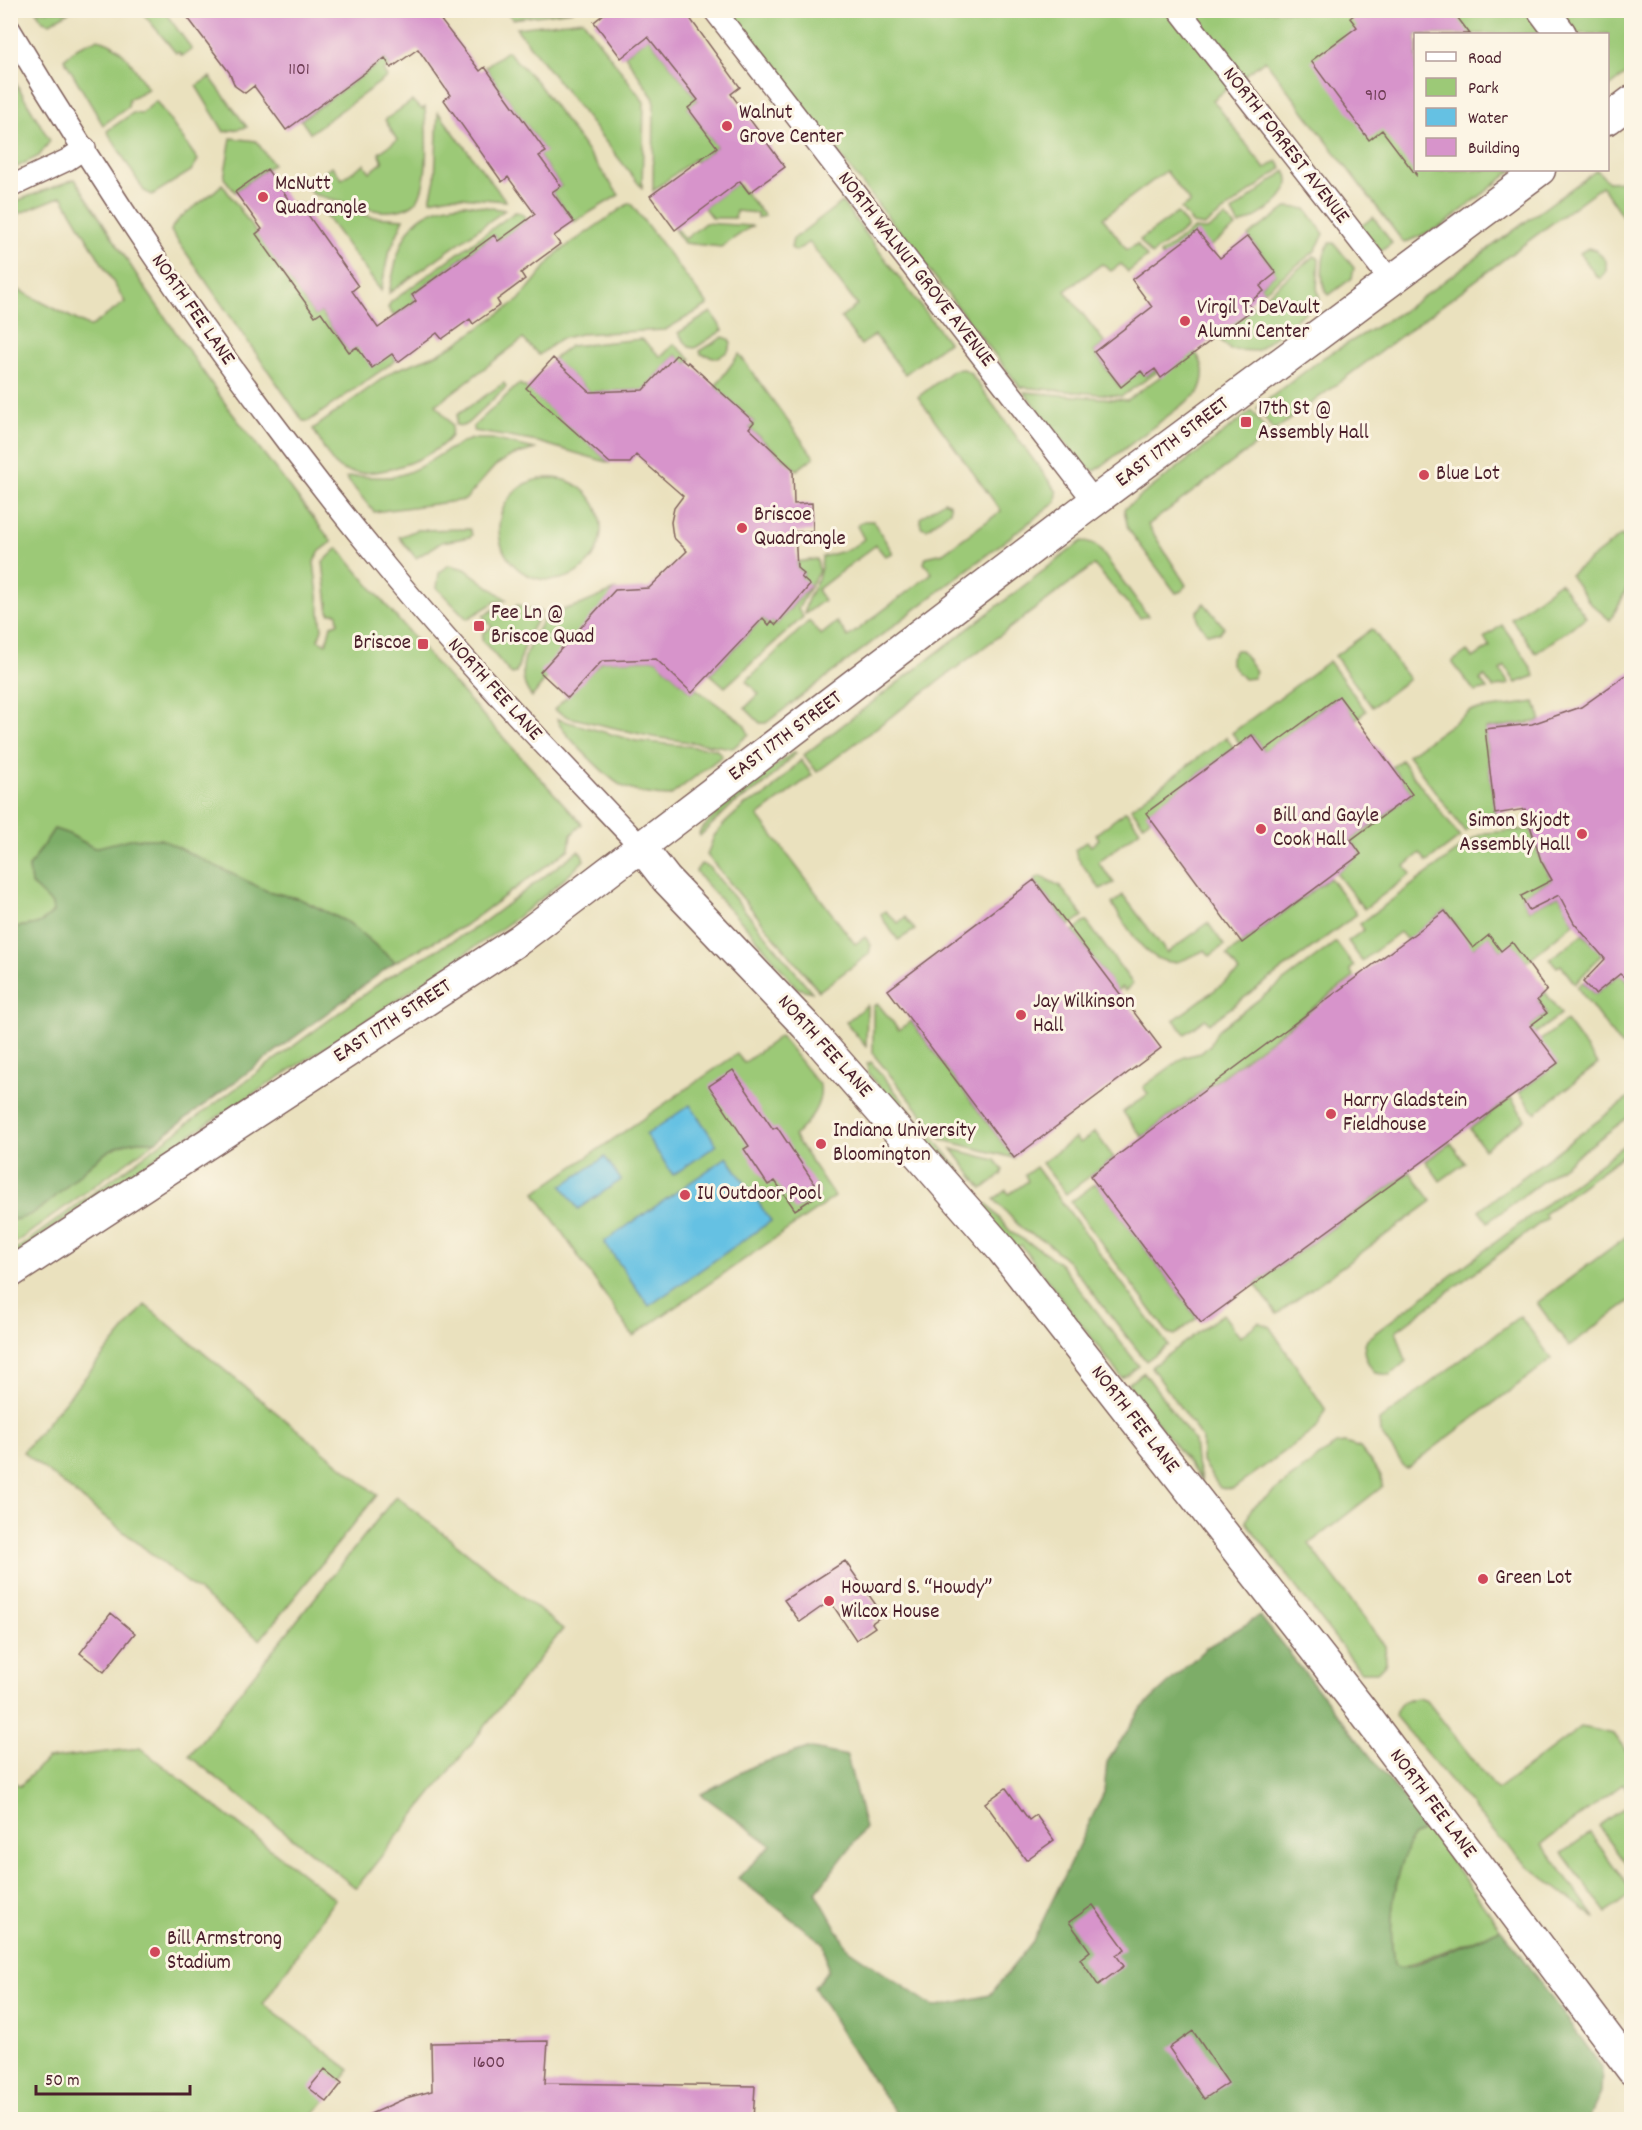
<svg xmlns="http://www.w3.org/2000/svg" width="1642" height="2130" font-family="Dekko,sans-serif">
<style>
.green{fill:#9cc977;stroke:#737451;stroke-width:1.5}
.forest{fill:#7dad68;stroke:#64664a;stroke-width:1.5}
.water{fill:#65c1e3;stroke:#587087;stroke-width:1.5}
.building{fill:#d794cb}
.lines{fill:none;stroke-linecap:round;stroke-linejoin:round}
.street-casing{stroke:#82635e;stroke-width:24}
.secondary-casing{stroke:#82635e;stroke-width:33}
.street{stroke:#fff;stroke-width:21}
.secondary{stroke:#fff;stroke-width:30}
.poi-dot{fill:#d1495b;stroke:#fcf5e5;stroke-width:2}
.labels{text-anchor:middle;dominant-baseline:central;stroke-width:6;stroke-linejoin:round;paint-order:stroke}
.number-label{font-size:18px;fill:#6d3c53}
.poi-label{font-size:21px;fill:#4a1f2b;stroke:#fcf5e5;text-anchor:start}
.street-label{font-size:21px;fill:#4a1f2b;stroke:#fcf5e5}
</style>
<rect width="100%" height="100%" fill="#fcf5e5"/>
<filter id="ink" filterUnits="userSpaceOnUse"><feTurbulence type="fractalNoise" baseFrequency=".0167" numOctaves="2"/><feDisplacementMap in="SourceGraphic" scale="12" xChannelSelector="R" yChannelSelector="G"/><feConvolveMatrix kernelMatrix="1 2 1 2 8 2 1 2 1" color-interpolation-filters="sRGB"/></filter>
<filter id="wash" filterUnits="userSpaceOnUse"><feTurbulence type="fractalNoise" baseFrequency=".008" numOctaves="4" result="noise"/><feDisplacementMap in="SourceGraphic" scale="24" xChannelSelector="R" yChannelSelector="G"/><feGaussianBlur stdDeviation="1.35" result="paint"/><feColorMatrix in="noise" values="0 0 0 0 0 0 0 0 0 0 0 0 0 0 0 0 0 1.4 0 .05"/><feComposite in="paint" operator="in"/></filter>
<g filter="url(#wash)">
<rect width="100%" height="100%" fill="#eae1be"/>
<path class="green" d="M36,11H71L50,23L43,21Z
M141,11H164L192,49L182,56L178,52L176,53Z
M505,11L572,10V11L513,19Z
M728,11H1631V70L1608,88V34H1416V170H1513L1442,226L1404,243L1265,60L1213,100L1265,169L1277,161L1282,168L1204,226L1193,224L1181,209L1190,202L1166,171L1103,218L1127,250L1137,244L1147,257L1128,272L1121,264L1111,271L1102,264L1065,291L1105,343L1094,352L1120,387L1141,371L1146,376L1155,369L1157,372L1122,396L1020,387Z
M583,20L644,102L642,188L516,28Z
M648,37L698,100L688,108L717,147L696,162L694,159L653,191L654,99L625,55Z
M97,39C123,43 134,69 148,89L129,99L128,107L103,125L64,59L78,47Z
M507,51L537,82L619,195L574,222L552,192L561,186L539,156L545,151L485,67Z
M385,59L390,66L383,71L387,77L310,133L301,120Z
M11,75L50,141L39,156L11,170Z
M210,77L247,127L224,132L196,86Z
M156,101L198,160L191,171L152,195L144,191L107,131L133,113L141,114Z
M412,101L422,109L425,107C426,132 430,177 418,199C411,210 392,212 380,211C358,208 335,200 313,194L306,185L332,166L342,179L364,164L370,172L383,162L379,153L397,140L385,120Z
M438,112L506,201L451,196L430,200L435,179Z
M231,138L256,141L273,164L235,192L224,178Z
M1597,170L1608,182L1626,181L1631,188V229L1602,186L1274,431L1257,408L1324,357L1403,311Z
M1285,171C1300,194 1257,218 1239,225L1232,212Z
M75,179L145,288L229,409L332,542L319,552L314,562L322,629L318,640L326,644L331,625L338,623L337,613H329L323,562L338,548L428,655L582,824L571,835L569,849L464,926L395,962L349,923L300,899L94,848L69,834L54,829L29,867L31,884L52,904L53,912C41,927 28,925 11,928V286L90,327L125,302L62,196L11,217V203Z
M737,183L765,216L757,218V213L736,211L735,218H712L704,208Z
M222,184L315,316L321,312L349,352L357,347L392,354L396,360L309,421H303L171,231C173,217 211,198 222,184Z
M842,202L948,342L905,374L875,335L861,345L841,318L857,305L809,242L796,251L791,248L793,239Z
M316,203L372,217L404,219L388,255L381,291Z
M466,204L505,210L389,293C400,241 405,207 466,204Z
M628,204H631L708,305L665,330L580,334L560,339L539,355L523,339L436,405L452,425L451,436C434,459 371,481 343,470C330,465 321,441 313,429L393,371L435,355L457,343L519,300L557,253Z
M1288,207L1306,209L1324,234L1315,251L1264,291L1260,286L1276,273L1248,236Z
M515,212L521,213L527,220L498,241L494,235L412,294L416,301L394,316L388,308L391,302Z
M1177,213L1188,227L1151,255L1140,240Z
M1225,217L1236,227L1209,247L1163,257L1160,254L1194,229L1207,230Z
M1373,217L1392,243L1381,251L1360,227Z
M705,223L752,226L721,247L684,243L674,229L676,228L685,239Z
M1330,243H1334L1354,268L1352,278L1329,295C1319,287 1321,253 1330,243Z
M1588,248L1596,250L1606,261V271L1601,278L1597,277L1580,253Z
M1314,256L1319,259L1317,288L1320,300L1257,351L1230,350L1217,336Z
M711,312L723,330L695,348L689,347L678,333Z
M723,337L729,339L731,344L728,351L718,358L701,354L700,351Z
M642,339L661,357L674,344L691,359L686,364L676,355L643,390L590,392L553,359L570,346Z
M1195,352C1206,366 1205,378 1198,393L1095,471L1083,465L1024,392L1127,400Z
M739,354L814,457L797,470L749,428L754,422L715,387Z
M964,369L970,373L1057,492L1056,502L766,723H760L745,708L759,694L746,681L809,621L821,635L837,622L848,637L932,573L924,563L926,557L943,553L1001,511L918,397L953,370Z
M504,383L506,387L468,423L463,426L456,425L457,415Z
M519,384L527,388L610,463L538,442L474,431V426Z
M1252,411L1269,435L1148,525L1186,585L1182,591L1176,593L1128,529L1124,509Z
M472,439H492L535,449L511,456L495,466L465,500L374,512L346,478C359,473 380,480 396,476C424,470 445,447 472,439Z
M499 529a51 51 0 1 1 102 0a51 51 0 1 1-102 0Z
M944,501L950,504V511L927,529L921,527L920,518Z
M864,521H873L893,553L885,556L876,545L817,590L824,600L805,614C804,595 822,585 822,557L850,549L864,539L857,526Z
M470,529L472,535L470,537L442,542L416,558L399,537L417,530Z
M1622,535C1642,565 1627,592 1610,620L1590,603L1570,575Z
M1082,541L1092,543L1099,548L1148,616L1140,618L1094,565L817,772L804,755Z
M817,559L819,571L798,609L803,617L725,687L710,674L763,618L768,624L772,621L776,625L810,586L801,577L804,574L797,568V562Z
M449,565L465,569L507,600L495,602L467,619L437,588L439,573Z
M1560,582L1586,617L1536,653L1511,619Z
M615,590L532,697C510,671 532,639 547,614L580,605Z
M1204,603L1224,627L1220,633H1207L1198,622L1197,612Z
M517,605L541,612L528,636L516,673L511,674L482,640L483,633L492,627L483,616L498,607L515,610Z
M1502,625L1525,657L1535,676L1516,683L1505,666L1500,670L1509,684L1493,688L1484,676L1480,680L1487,689L1475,692L1452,662L1467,651L1473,658L1490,647L1484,638Z
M1372,629L1409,679L1372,707L1335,656Z
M1236,650H1241L1256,671L1253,678L1244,679L1231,665V657Z
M656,659L692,693L696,689L743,723L749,734L733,748L653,737L568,717L554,710L602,661Z
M1329,661L1366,711L1356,719L1338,696L1264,751L1252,735L1240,744L1232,733Z
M1535,702L1541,721L1485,729L1495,814L1473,818V825L1465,832L1408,755L1470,711Z
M557,719L636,741L716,749L722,756L670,796C656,796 637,793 624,787C610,781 559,730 557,719Z
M1226,737L1234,748L1147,813L1150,819L1143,824L1131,808Z
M794,752L796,753L764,785L732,805L700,836L699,833C725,800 761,777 794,752Z
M801,760L812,775L758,816L855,944L865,937L871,945L869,954L819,991L707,855L714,836L724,824L745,805L765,796Z
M1401,760L1460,837L1427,862L1420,853L1405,866L1411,874L1364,909L1336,873L1361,854L1351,840L1412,794L1392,767Z
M1126,811L1140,830L1098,862L1114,883L1100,889L1077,857L1075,850L1087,841L1091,846L1099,839L1096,834Z
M1531,829L1541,861L1552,880L1521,896L1529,910L1559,895L1574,923L1526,962L1512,943L1501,951L1489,936L1470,950L1417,961L1459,929L1445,911L1407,940L1400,932L1362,961L1348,941L1364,930L1360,924L1476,837L1485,833Z
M578,851L582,854L584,860C539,907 475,946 422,983C286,1077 142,1159 11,1259L10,1254L385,979L477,927Z
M701,864L709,867L812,992L797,988L752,933L703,881L696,871Z
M1040,876L1060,886L1083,916L1069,926L1034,880Z
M1330,878L1357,914L1209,1024L1205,1019L1185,1034L1174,1020L1239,972L1227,955Z
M1123,895L1167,953L1208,923L1224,945L1210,956L1205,950C1196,954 1185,961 1175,962C1146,965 1126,924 1112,904Z
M885,911L898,923L905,917L915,930L898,940L882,918L881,914Z
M1086,921L1133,984L1125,991L1122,987L1117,991L1073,931Z
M1583,934L1602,954L1575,984L1561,965L1557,967L1550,959Z
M1336,942L1354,966L1350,970L1354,977L1142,1137L1123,1112L1148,1094L1143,1087L1184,1057L1201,1053L1210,1045L1218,1030Z
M1620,974L1631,983V1046H1621L1577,987L1583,982L1595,994Z
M1545,992L1561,1014L1493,1065L1527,1028L1547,1014L1537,999Z
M878,1004L899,1030L911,1021L1014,1158L943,1140L873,1054V1006Z
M867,1005L866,1047L846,1022Z
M1566,1021L1598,1064L1535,1113L1519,1092L1558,1063L1498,1072Z
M780,1036L820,1086C823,1106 807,1124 794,1136L835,1197L633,1336L535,1193L737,1054L744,1063Z
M871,1062L967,1179L960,1185L868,1073L867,1064Z
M1631,1096V1115L1488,1222L1479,1210Z
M1511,1098L1525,1119L1484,1149L1470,1129Z
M1095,1132L1114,1158L1066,1194L1042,1163L1075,1138L1080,1143Z
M1631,1140V1149L1544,1214L1547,1218L1396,1331L1406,1361L1390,1375L1375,1373C1367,1362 1360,1352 1367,1339Z
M156,1141L11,1246L10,1220C53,1218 88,1148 132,1142C139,1140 148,1141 156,1141Z
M1451,1143L1465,1163L1440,1181L1426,1161Z
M952,1149L995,1160L1003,1170L1001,1175L982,1189Z
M1036,1167L1168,1345L1146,1361L1067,1260L1045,1241L1024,1231L994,1199L1006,1190L1009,1194L1028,1181L1025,1175Z
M1410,1172L1432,1201L1277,1314L1255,1284Z
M1096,1183L1197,1318L1175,1335L1168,1333L1071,1202Z
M987,1204L1012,1233L1046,1253L1060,1264L1139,1366L1122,1378L1021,1245L1015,1249L981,1209Z
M1631,1233V1300L1569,1346L1537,1303Z
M145,1305L377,1495L260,1640L23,1452Z
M1223,1314L1240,1337L1259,1322L1269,1326L1326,1410L1317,1428L1233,1489L1220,1488L1202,1462V1438L1151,1367Z
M1520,1316L1552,1359L1406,1469L1380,1432L1379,1421Z
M1144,1372L1194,1441L1196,1461L1202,1481L1128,1384Z
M1345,1443L1360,1448L1381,1475L1382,1487L1309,1544L1385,1646L1386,1663L1377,1672H1361L1246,1522L1251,1509L1336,1444Z
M396,1496L563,1629L356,1888L189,1756Z
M1418,1698L1427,1701L1497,1790L1581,1727L1614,1734L1631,1758V1795L1623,1784L1542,1844L1596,1919L1527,1865L1500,1839L1395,1716C1397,1703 1406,1699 1418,1698Z
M140,1748L335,1899L263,2004L350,2070L310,2119H11L10,1780L20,1786L47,1759Z
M1627,1806L1631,1812V1870L1599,1826Z
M1425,1830L1430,1832L1501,1929L1401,1968L1394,1965C1387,1920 1394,1878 1412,1836Z
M1590,1833L1631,1890V1894L1606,1913L1562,1853Z"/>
<path class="forest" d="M54,829L69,834L94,848L130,839H161L267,891L300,899L349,923L395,962L156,1141C148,1141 139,1140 132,1142C88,1148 53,1218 11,1220V928C28,925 41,927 53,912L52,904L31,884L29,867Z
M1260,1616L1430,1832L1424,1830L1412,1836C1394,1878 1387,1920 1394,1965L1401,1968L1414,1965L1501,1929L1602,2067L1601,2092L1590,2117L1588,2120L900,2119L855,2055L814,1987L828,1971L824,1944L738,1878L771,1845L701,1794L753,1766L808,1748L847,1756L865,1828L816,1892L848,1949L934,2007L990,1995L1033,1941L1104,1792L1107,1762L1142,1708L1207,1647Z"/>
<path class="water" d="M690,1105L717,1145L673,1175L646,1135Z
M605,1157L621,1180L578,1209L562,1186Z
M727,1157L771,1221L649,1306L604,1242Z"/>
<g id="blocks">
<path class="building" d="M182,10H433L480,71L485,67L546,152L539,156L561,186L552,192L574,222L554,236L560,244L521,273L525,279L497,300L500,305L473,324L470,319L442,339L437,333L398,362L392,354L372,368L357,347L349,352L321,312L315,316L256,234L262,229L235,192L267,169L293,206L299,202L358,286L352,291L378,328L416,301L412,295L494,235L498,241L535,214L508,177L502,182L444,100L450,95L418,49L391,68L385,58L286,130L254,86L245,93L235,86L229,72Z
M609,10H684L740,87L731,94L785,167L749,193L740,181L675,230L650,196L717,147L688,108L698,100L648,37L621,58L594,22Z
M1360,10H1452L1470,34H1416V175L1382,130L1369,140L1311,61L1357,27L1350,18Z
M1197,231L1220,258L1248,236L1276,273L1260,286L1264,291L1248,303L1253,309L1161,378L1155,369L1145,376L1141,371L1121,387L1094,352L1152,307L1132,280Z
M676,355L687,364L688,362L754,422L749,428L793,469L794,504L812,503L813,531L795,532L797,568L804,574L801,577L810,585L776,625L772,621L769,625L763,618L692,693L656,659L602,661L568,698L540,672L615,590L649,588L687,551L673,537L671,522L674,508L683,496L636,455L630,463H610L526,388L553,358L590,392L643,390Z
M1632,671V983L1620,974L1595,994L1583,982L1605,959L1574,923L1559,895L1529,910L1521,896L1552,880L1541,861L1525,809L1495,814L1485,729L1532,724L1581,707Z
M1339,696L1412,794L1351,840L1361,854L1242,943L1146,813L1252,735L1264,751Z
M1034,880L1161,1048L1014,1158L888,990Z
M1445,911L1473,948L1489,935L1501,951L1512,942L1547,990L1537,1000L1547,1013L1530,1026L1558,1063L1201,1323L1090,1176Z
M733,1070L773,1129L777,1127L821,1193L795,1210L775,1181L768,1185L744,1149L749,1146L709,1086Z
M845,1561L883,1615L872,1623L875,1627L856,1640L830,1601L800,1622L784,1600Z
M111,1613L135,1633L104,1672L80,1653Z
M1006,1788L1029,1820L1036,1815L1054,1840L1026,1860L985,1803Z
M1093,1905L1125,1949L1116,1955L1124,1966L1098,1985L1080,1959L1090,1951L1069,1922Z
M1193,2031L1228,2083L1204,2099L1169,2048Z
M548,2041L545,2083L755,2086L753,2120H357L406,2098L432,2091L431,2043Z
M325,2069L342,2083L327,2102L309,2088Z"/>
</g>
</g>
<g filter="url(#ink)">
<use href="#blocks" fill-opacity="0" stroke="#82635e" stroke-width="1.5"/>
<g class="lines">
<defs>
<path id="street" d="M714,10L1094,501
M1179,10L1391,281
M10,30C122,218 247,398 386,567C466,664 554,755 641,847
M10,187L67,160L85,148"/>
<path id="secondary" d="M1543,10L1561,34
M1608,119L1632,101
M641,847L666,879L806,1026L1002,1250L1361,1709L1632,2070
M10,1273L520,939L1080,512L1540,170"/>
</defs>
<use href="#street" class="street-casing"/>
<use href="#secondary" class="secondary-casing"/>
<use href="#street" class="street"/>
<use href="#secondary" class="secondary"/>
</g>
</g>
<g class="poi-dot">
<circle cx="727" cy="126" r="6"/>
<circle cx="263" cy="197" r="6"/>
<circle cx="1185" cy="321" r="6"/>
<rect x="1240" y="416" width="12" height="12" rx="3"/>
<circle cx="1424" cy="475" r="6"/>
<circle cx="742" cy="528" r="6"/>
<rect x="473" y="620" width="12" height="12" rx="3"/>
<rect x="417" y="638" width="12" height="12" rx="3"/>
<circle cx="1261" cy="829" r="6"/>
<circle cx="1582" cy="834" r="6"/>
<circle cx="1021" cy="1015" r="6"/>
<circle cx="1331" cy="1114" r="6"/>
<circle cx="821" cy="1144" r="6"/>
<circle cx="685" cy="1195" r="6"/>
<circle cx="1483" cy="1579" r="6"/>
<circle cx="829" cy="1601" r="6"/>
<circle cx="155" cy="1952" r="6"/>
</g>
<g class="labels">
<g class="number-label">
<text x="299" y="70">1101</text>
<text x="1376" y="96">910</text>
<text x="489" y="2063">1600</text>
</g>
<g class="poi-label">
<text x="739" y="114">Walnut<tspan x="739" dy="24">Grove Center</tspan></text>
<text x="275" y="185">McNutt<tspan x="275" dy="24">Quadrangle</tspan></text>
<text x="1197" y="309">Virgil T. DeVault<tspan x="1197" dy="24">Alumni Center</tspan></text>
<text x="1258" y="410">17th St @<tspan x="1258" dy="24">Assembly Hall</tspan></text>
<text x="1436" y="475">Blue Lot</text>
<text x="754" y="516">Briscoe<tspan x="754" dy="24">Quadrangle</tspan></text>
<text x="491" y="614">Fee Ln @<tspan x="491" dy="24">Briscoe Quad</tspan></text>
<text x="411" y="644" text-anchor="end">Briscoe</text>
<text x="1273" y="817">Bill and Gayle<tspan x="1273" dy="24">Cook Hall</tspan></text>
<text x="1570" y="822" text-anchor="end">Simon Skjodt<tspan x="1570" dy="24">Assembly Hall</tspan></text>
<text x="1033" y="1003">Jay Wilkinson<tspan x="1033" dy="24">Hall</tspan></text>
<text x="1343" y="1102">Harry Gladstein<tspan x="1343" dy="24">Fieldhouse</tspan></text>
<text x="833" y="1132">Indiana University<tspan x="833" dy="24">Bloomington</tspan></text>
<text x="697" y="1195">IU Outdoor Pool</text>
<text x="1495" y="1579">Green Lot</text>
<text x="841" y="1589">Howard S. “Howdy”<tspan x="841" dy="24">Wilcox House</tspan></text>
<text x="167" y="1940">Bill Armstrong<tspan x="167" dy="24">Stadium</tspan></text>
</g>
<g class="street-label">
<text transform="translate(1285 146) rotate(52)">NORTH FORREST AVENUE</text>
<text transform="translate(915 270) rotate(52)">NORTH WALNUT GROVE AVENUE</text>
<text transform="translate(192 310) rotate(55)">NORTH FEE LANE</text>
<text transform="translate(1173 443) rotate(-37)">EAST 17TH STREET</text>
<text transform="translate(494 690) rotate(48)">NORTH FEE LANE</text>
<text transform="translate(786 737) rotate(-37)">EAST 17TH STREET</text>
<text transform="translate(393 1022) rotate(-33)">EAST 17TH STREET</text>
<text transform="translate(824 1047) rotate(48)">NORTH FEE LANE</text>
<text transform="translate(1134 1420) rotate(52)">NORTH FEE LANE</text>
<text transform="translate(1432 1804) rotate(53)">NORTH FEE LANE</text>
</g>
</g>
<rect width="1642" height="2130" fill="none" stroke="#fcf5e5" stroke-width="36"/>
<rect x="1414" y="33" width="195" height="138" fill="#fcf5e5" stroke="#b59f9b" stroke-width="1.5"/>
<rect x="1426" y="52" width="30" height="9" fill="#ffffff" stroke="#b59f9b" stroke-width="1.5"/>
<text x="1468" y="63" font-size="18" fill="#4a1f2b">Road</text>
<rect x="1426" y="78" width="30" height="18" fill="#9cc977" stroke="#b59f9b" stroke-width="1.5"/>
<text x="1468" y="93" font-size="18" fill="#4a1f2b">Park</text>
<rect x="1426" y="108" width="30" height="18" fill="#65c1e3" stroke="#b59f9b" stroke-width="1.5"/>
<text x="1468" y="123" font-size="18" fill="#4a1f2b">Water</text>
<rect x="1426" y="138" width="30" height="18" fill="#d794cb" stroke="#b59f9b" stroke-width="1.5"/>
<text x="1468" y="153" font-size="18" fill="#4a1f2b">Building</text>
<path d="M36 2085v9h154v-9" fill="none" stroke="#4a1f2b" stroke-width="3"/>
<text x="45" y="2085" font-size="18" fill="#4a1f2b" stroke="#fcf5e5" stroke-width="4.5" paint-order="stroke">50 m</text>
</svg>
